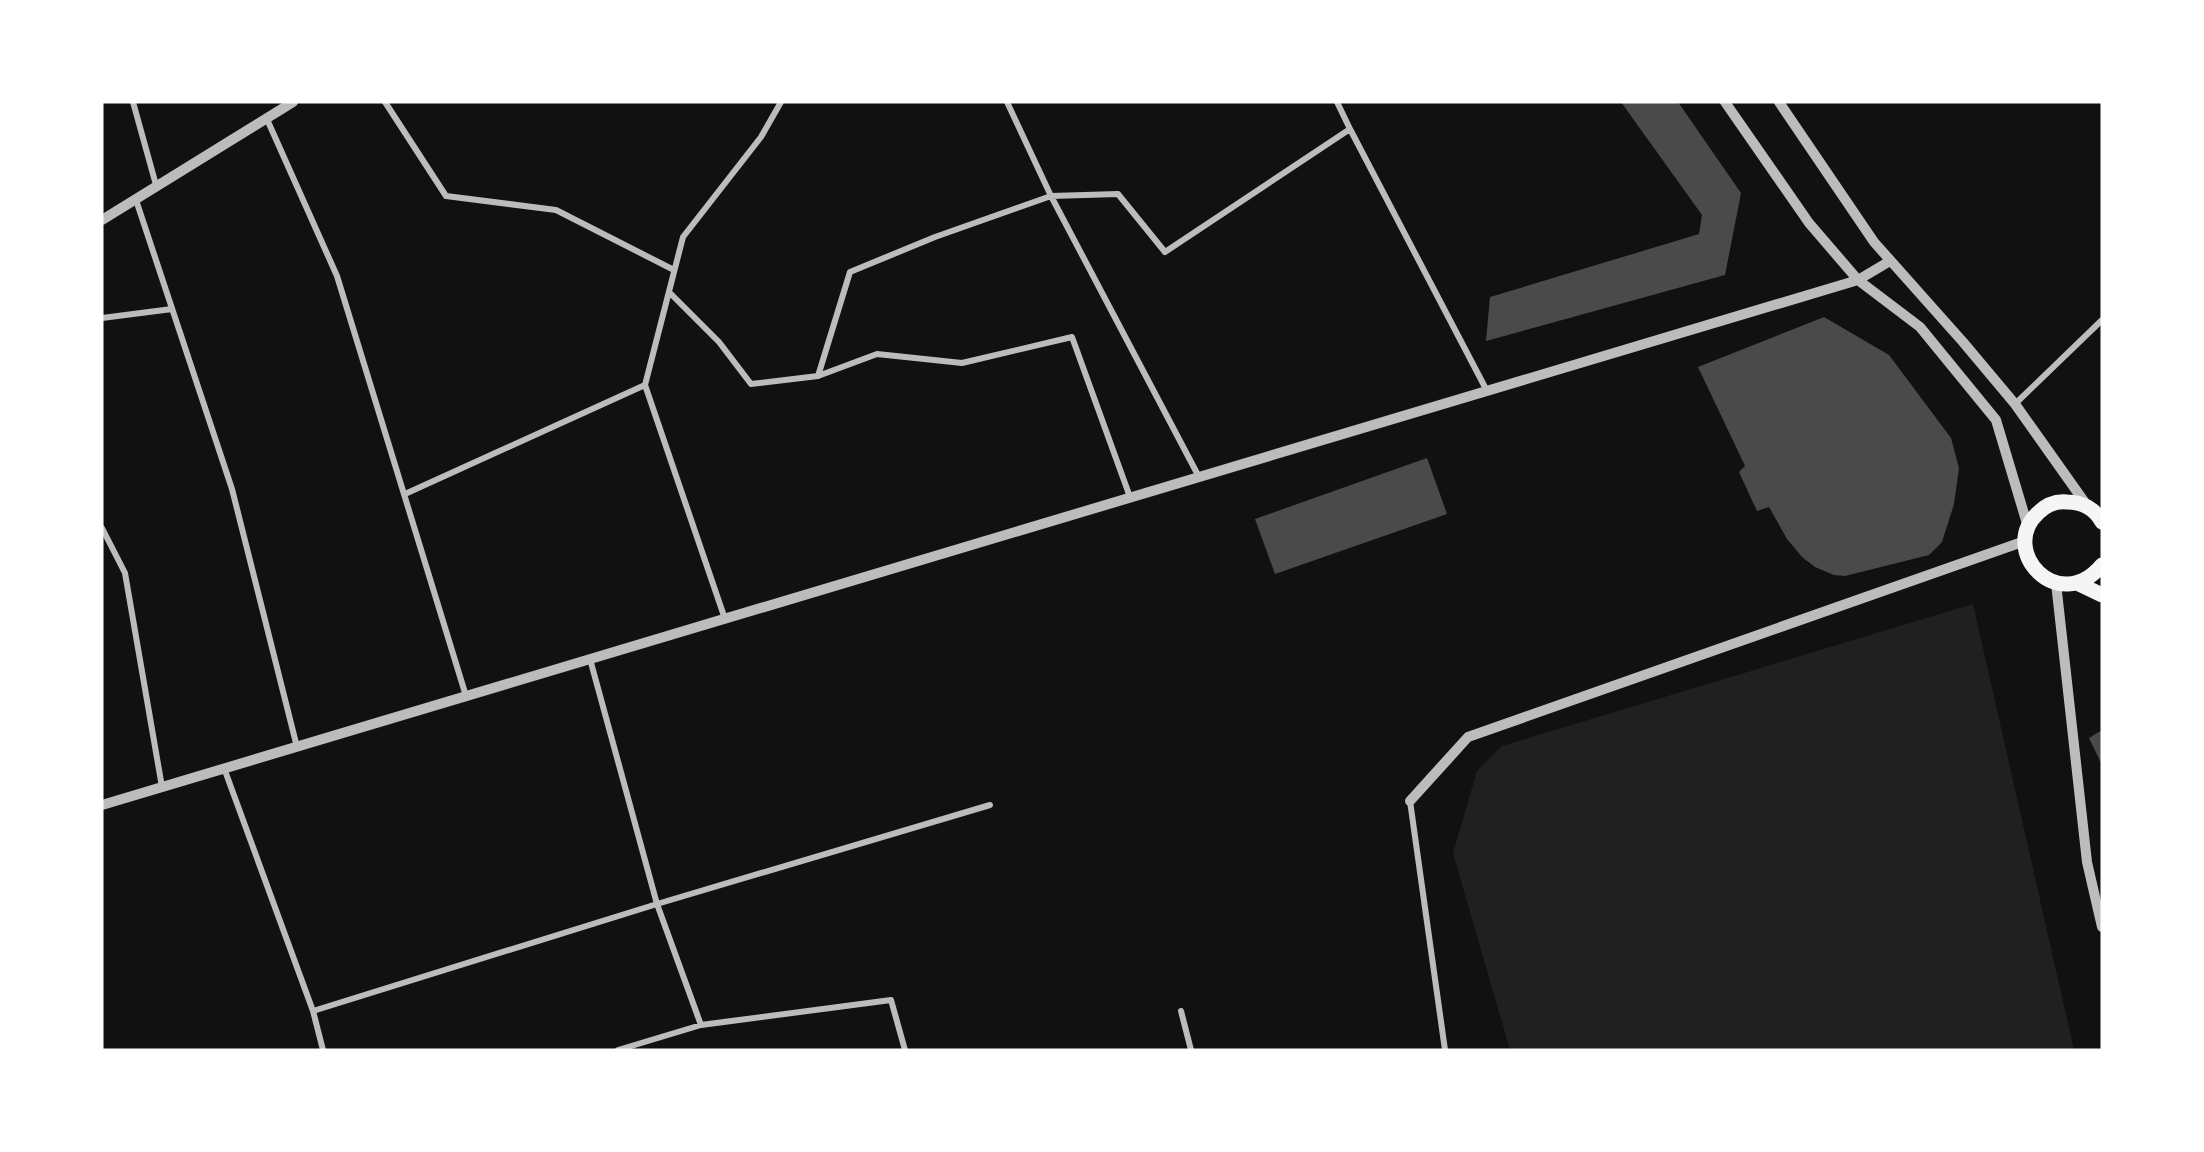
<svg xmlns="http://www.w3.org/2000/svg" width="2204" height="1152" font-family="Signika,sans-serif">
<style>
.green{fill:#202020}
.building{fill:#4a4a4a}
.lines{fill:none;stroke-linecap:round;stroke-linejoin:round}
.minor{stroke:#bcbcbc;stroke-width:6}
.tertiary{stroke:#bcbcbc;stroke-width:10}
.primary{stroke:#f5f5f5;stroke-width:15}
</style>
<rect width="100%" height="100%" fill="#111"/>
<path class="green" d="M1973,604L2074,1050H1510L1453,853L1477,771L1502,746Z"/>
<path class="building" d="M1621,102H1678L1741,193L1725,275L1486,341L1490,297L1699,234L1702,215Z
M1824,317L1889,355L1951,438L1959,468L1954,504L1942,542L1929,555L1845,576L1834,575L1815,567L1802,557L1787,539L1769,507L1757,511L1739,472L1745,466L1698,367Z
M1427,458L1447,514L1275,574L1255,519Z
M2102,730V765L2089,738Z"/>
<g class="lines">
<path class="minor" d="M133,102L156,185
M385,102L446,196L556,210L674,270
M1007,102L1051,196L1199,477
M1337,102L1350,129
M266,117L337,276L466,696
M136,200L232,489L297,747
M669,292L719,342L751,384L818,376L877,354L962,363L1072,337L1130,497
M102,318L172,309
M818,376L850,272L935,237L1051,196L1118,194L1165,252L1350,129L1487,391
M645,385L725,619
M2015,404L2102,320
M405,494L645,385L683,237L761,137L781,102
M102,528L125,573L162,787
M590,659L657,904L701,1025
M224,768L313,1011L323,1050
M1410,801L1445,1050
M313,1011L657,904L990,805
M1181,1011L1191,1050
M618,1050L701,1025L891,1000L905,1050"/>
<path class="tertiary" d="M1725,102L1809,223L1858,280L1920,327L1996,420L2028,527
M1779,102L1874,242L1963,342L2015,404L2088,507
M102,220L293,102
M2056,583L2087,862L2102,927
M1410,801L1468,737L2025,541
M102,805L1858,280L1890,261"/>
<path class="primary" d="M2102,522C2095,509 2082,502 2067,502C2056,501 2046,505 2038,513C1998,550 2058,617 2102,565
M2077,583L2102,595"/>
</g>
<rect width="2204" height="1152" fill="none" stroke="#ffffff" stroke-width="207"/>
</svg>
